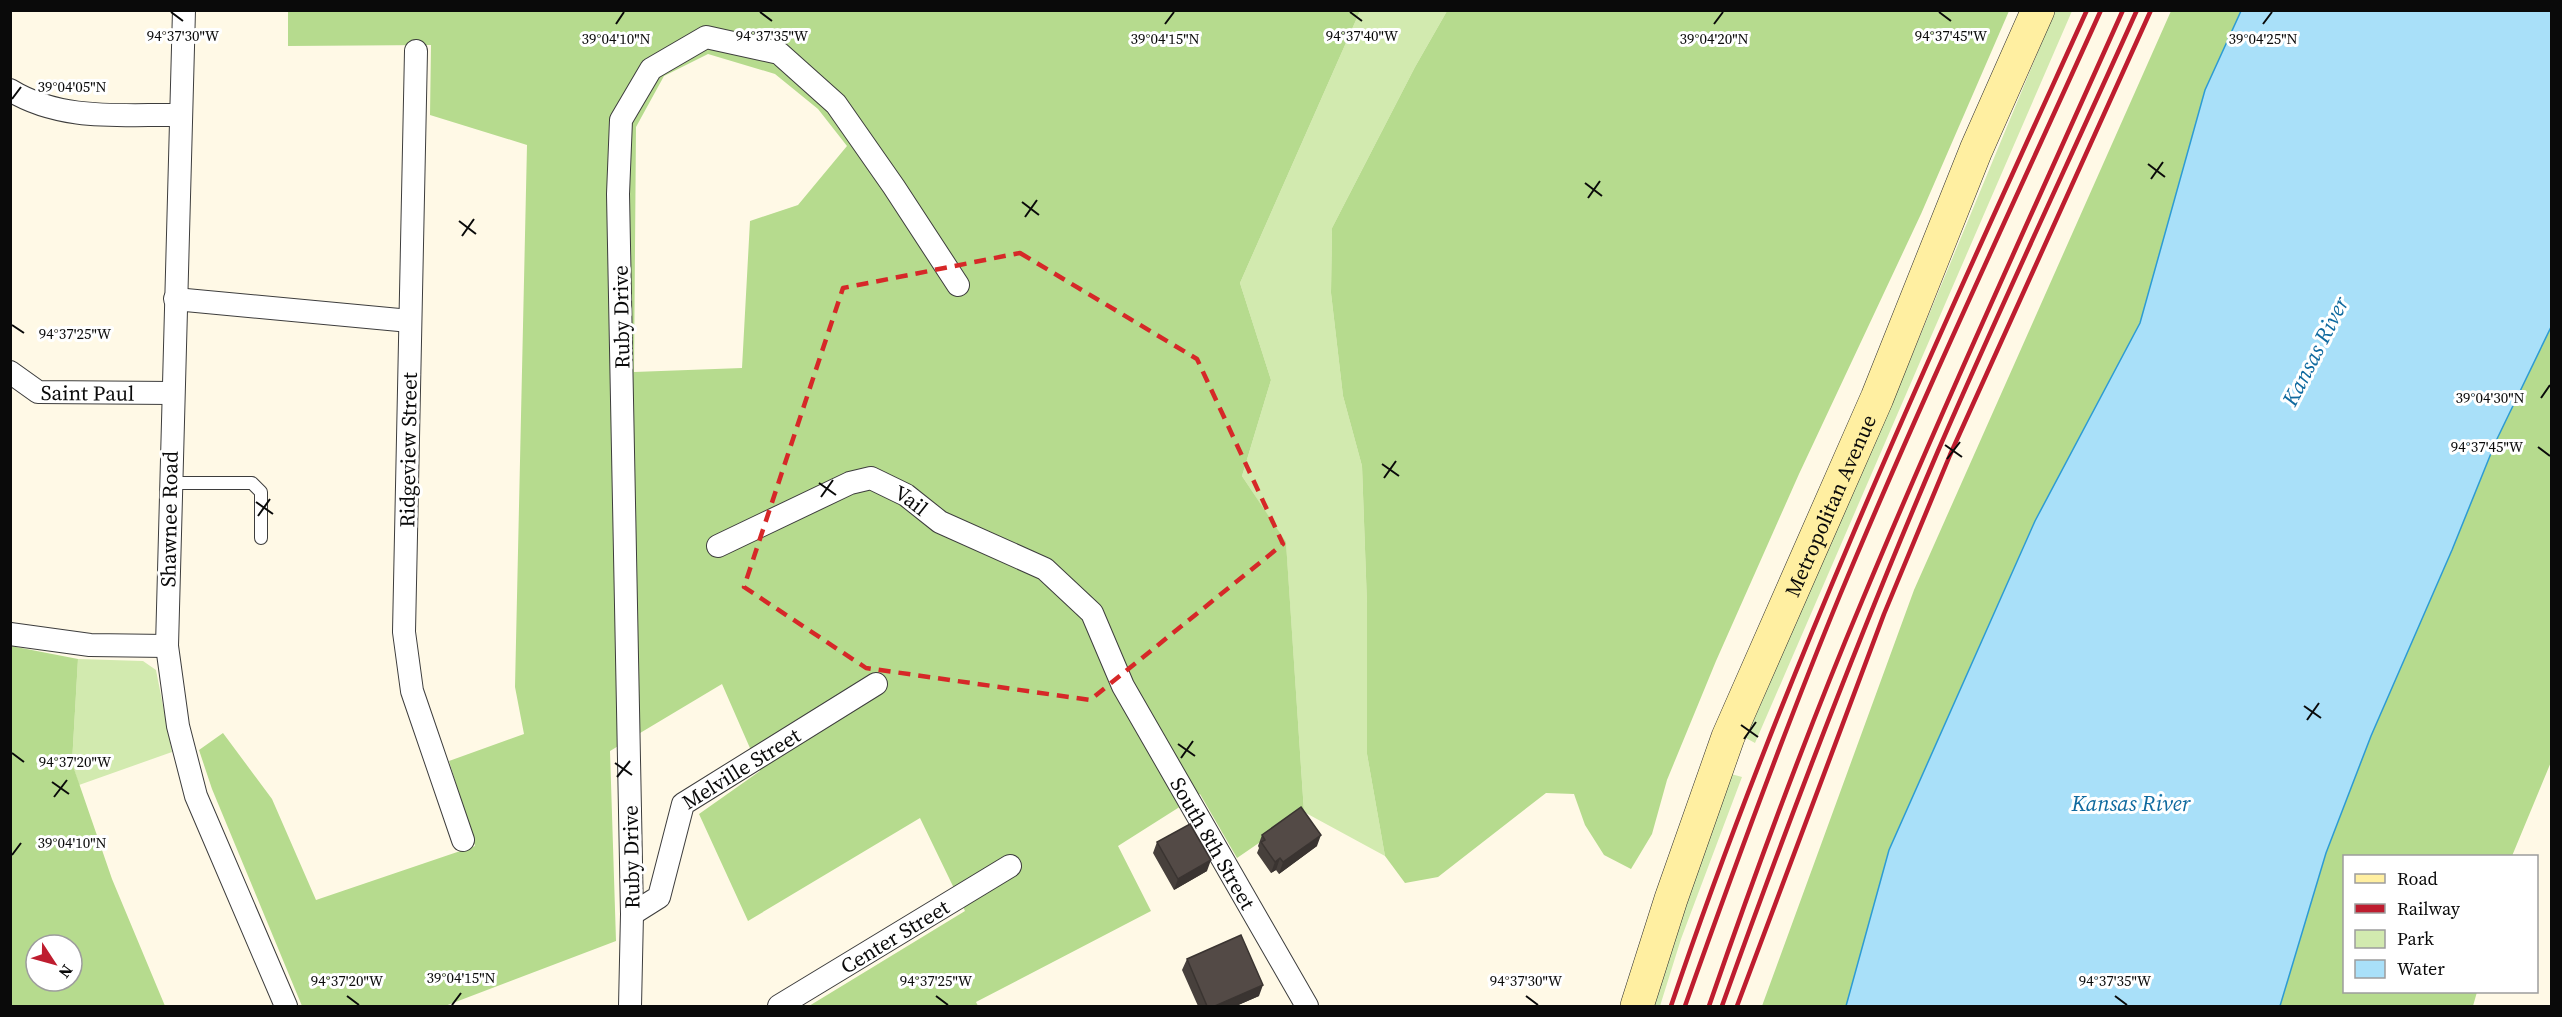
<svg xmlns="http://www.w3.org/2000/svg" width="2562" height="1017" font-family="'Source Serif 4',serif">
<style>
.green{fill:#d2eaaf}
.forest{fill:#b6db8e;fill-rule:evenodd}
.water{fill:#a9e0f9;stroke:#2d9bd3;stroke-width:1.5}
.lines{fill:none;stroke-linecap:round;stroke-linejoin:round}
.service-casing{stroke:#3d3d3d;stroke-width:14}
.minor-casing{stroke:#3d3d3d;stroke-width:24}
.secondary-casing{stroke:#2c2c2c;stroke-width:34}
.service{stroke:#fff;stroke-width:12}
.minor{stroke:#fff;stroke-width:22}
.secondary{stroke:#ffefa1;stroke-width:33}
.rail{stroke:#be1d2f;stroke-width:4.5}
.wall{fill:#47403c}
.shaded-wall{fill:#3a3431}
.building{fill:#534a46;stroke:#3a3431;stroke-width:1.5}
.marked{fill:none;stroke:#d62828;stroke-width:4.5;stroke-dasharray:12 8;stroke-linejoin:round}
.ticks{fill:none;stroke:#0a0a0a;stroke-width:2}
.labels{text-anchor:middle;dominant-baseline:central;stroke-width:6;stroke-linejoin:round;paint-order:stroke}
.street-label{font-size:21px;fill:#0a0a0a;stroke:#fff}
.water-label{font-size:22px;font-style:italic;fill:#106a9f;stroke:#fff}
.ticks-label{font-size:15px;text-anchor:middle;fill:#0a0a0a;stroke:#fff;stroke-width:6;stroke-linejoin:round;paint-order:stroke}
</style>
<rect width="100%" height="100%" fill="#fff9e6"/>
<path class="green" d="M1360,11H1447L1415,67L1332,228L1331,293L1343,396L1362,466L1367,604V754L1385,856L1304,812L1286,543L1242,476L1271,380L1240,283Z
M2055,11H2072L1755,743L1746,738L1906,370Z
M78,659L143,661L156,670L172,752L79,785L72,763Z
M1731,774L1742,777L1681,939L1660,1006H1652Z"/>
<path class="forest" d="M288,11H1360L1240,283L1271,380L1242,476L1286,542L1304,812L1237,858L1200,794L1118,846L1151,911L976,1002L978,1006H809L965,911L920,818L748,921L699,814L760,771L722,684L610,751L616,941L445,1006H302L212,789L199,750L223,733L272,799L316,900L475,846L449,761L524,734L515,687L527,145L430,115L431,45L288,46ZM708,54L775,74L818,109L847,146L798,205L750,221L742,368L634,372L636,127L664,76Z
M1447,11H2009L1921,214L1799,474L1716,661L1667,780L1652,834L1631,869L1604,855L1585,825L1574,794L1546,793L1438,877L1405,883L1385,856L1367,754V604L1362,466L1343,396L1331,293L1332,228L1415,67Z
M2171,11H2241L2205,90L2140,323L2035,521L1889,850L1846,1006H1762L1914,590Z
M2551,327V762L2512,856H2344V992H2477L2473,1006H2280L2326,852L2371,736L2452,550L2496,441Z
M11,646L78,659L72,763L112,879L165,1006H11ZM36,945H72V981H36Z"/>
<path class="water" d="M2241,11H2551V327L2496,441L2452,550L2371,736L2326,853L2280,1006H1846L1889,850L2035,521L2140,323L2205,90Z"/>
<g class="lines">
<defs>
<path id="service" d="M170,483H252L261,492V538"/>
<g id="minor">
<path d="M184,10L167,646L178,726L196,796L286,1006"/>
<path d="M416,51L404,632L412,691L463,840"/>
<path d="M10,90C62,122 123,114 181,115"/>
<path d="M175,299L410,321"/>
<path id="s1" d="M10,372L38,392L172,393"/>
<path id="s2" d="M718,546L850,483L871,478L906,495L940,522L1045,569L1092,613L1123,686L1307,1006"/>
<path d="M10,634L90,645L167,646"/>
<path id="s3" d="M632,914L659,897L683,804L876,684"/>
<path d="M630,1006L632,914L618,194L621,120L651,69L706,37L779,53L836,104L894,187L958,285"/>
<path id="s4" d="M779,1006L1010,866"/>
</g>
<g id="secondary">
<path id="s5" d="M1637,1006L1671,899L1728,737L1877,398L1976,150L2038,10"/>
</g>
</defs>
<use href="#service" class="service-casing"/>
<use href="#minor" class="minor-casing"/>
<use href="#secondary" class="secondary-casing"/>
<use href="#service" class="service"/>
<use href="#minor" class="minor"/>
<use href="#secondary" class="secondary"/>
<path class="rail" d="M1671,1006C1786,665 1938,338 2087,10
M1685,1006C1734,868 1784,731 1840,595C1922,398 2013,205 2101,10
M1709,1006C1756,870 1806,734 1862,601C1945,402 2035,207 2123,10
M1722,1006C1789,819 1860,633 1938,451C2002,303 2071,157 2137,10
M1737,1006L1884,614L1950,455L2151,10"/>
</g>
<path class="wall" d="M1262,835L1317,846L1279,874L1276,870L1271,873L1257,853L1259,848L1258,846Z
M1157,842L1207,871L1174,890L1153,853Z
M1187,959L1259,996L1236,1006H1198L1182,970Z"/>
<path class="shaded-wall" d="M1321,835L1317,846L1279,874L1283,862Z
M1280,858L1276,870L1271,873L1275,862Z
M1211,860L1207,871L1174,890L1178,879Z
M1263,985L1259,996L1236,1006H1215Z"/>
<path class="building" d="M1301,807L1321,835L1283,862L1280,858L1275,862L1261,842L1265,840L1262,835Z
M1190,824L1211,860L1178,879L1157,842Z
M1241,935L1263,985L1215,1006H1207L1187,959Z"/>
<path class="marked" d="M1020,253L1197,359L1283,544L1090,700L866,668L744,587L843,288Z"/>
<path class="ticks" d="M171,12L183,21M760,12L772,21M1350,12L1362,21M1939,12L1951,21M616,24L624,12M1165,24L1174,12M1714,24L1723,12M2263,24L2272,12M12,99L21,87M2148,164L2165,177M2151,179L2163,162M1585,183L1602,196M1588,198L1600,181M1022,202L1039,215M1025,217L1037,200M459,221L476,234M462,236L474,219M12,325L24,333M2541,398L2550,385M1945,445L1962,457M2538,447L2550,456M1947,459L1960,442M1382,464L1399,476M1384,478L1396,461M819,483L836,495M821,497L833,480M256,502L273,514M258,516L270,499M2304,706L2321,718M2307,720L2319,703M1741,725L1758,737M1744,739L1756,722M1178,744L1195,756M12,753L24,762M1181,758L1193,741M615,763L632,775M617,777L630,761M52,782L69,794M54,797L67,780M12,855L21,843M347,996L359,1005M936,996L948,1005M1526,996L1538,1005M2115,996L2127,1005M452,1005L461,993"/>
<g class="labels">
<g class="street-label">
<text transform="translate(621 317) rotate(-91)">Ruby Drive</text>
<text stroke="none"><textPath href="#s1" startOffset="84">Saint Paul</textPath></text>
<text transform="translate(408 450) rotate(-89)">Ridgeview Street</text>
<text stroke="none"><textPath href="#s2" startOffset="214">Vail</textPath></text>
<text stroke="none"><textPath href="#s5" startOffset="537">Metropolitan Avenue</textPath></text>
<text transform="translate(169 519) rotate(-89)">Shawnee Road</text>
<text stroke="none"><textPath href="#s3" startOffset="196">Melville Street</textPath></text>
<text stroke="none"><textPath href="#s2" startOffset="690">South 8th Street</textPath></text>
<text transform="translate(631 857) rotate(-91)">Ruby Drive</text>
<text stroke="none"><textPath href="#s4" startOffset="135">Center Street</textPath></text>
</g>
<g class="water-label">
<text transform="translate(2315 351) rotate(-63)">Kansas River</text>
<text x="2131" y="803">Kansas River</text>
</g>
</g>
<g class="ticks-label">
<text x="183" y="41">94°37'30"W</text>
<text x="772" y="41">94°37'35"W</text>
<text x="1951" y="41">94°37'45"W</text>
<text x="1362" y="41">94°37'40"W</text>
<text x="616" y="44">39°04'10"N</text>
<text x="1714" y="44">39°04'20"N</text>
<text x="2263" y="44">39°04'25"N</text>
<text x="1165" y="44">39°04'15"N</text>
<text x="72" y="92">39°04'05"N</text>
<text x="75" y="339">94°37'25"W</text>
<text x="2490" y="403">39°04'30"N</text>
<text x="2487" y="452">94°37'45"W</text>
<text x="75" y="767">94°37'20"W</text>
<text x="72" y="848">39°04'10"N</text>
<text x="461" y="983">39°04'15"N</text>
<text x="347" y="986">94°37'20"W</text>
<text x="936" y="986">94°37'25"W</text>
<text x="1526" y="986">94°37'30"W</text>
<text x="2115" y="986">94°37'35"W</text>
</g>
<rect width="2562" height="1017" fill="none" stroke="#0a0a0a" stroke-width="24"/>
<rect x="2343" y="855" width="195" height="138" fill="#ffffff" stroke="#9d9d9d" stroke-width="1.5"/>
<rect x="2355" y="874" width="30" height="9" fill="#ffefa1" stroke="#9d9d9d" stroke-width="1.5"/>
<text x="2397" y="885" font-size="18" fill="#0a0a0a">Road</text>
<rect x="2355" y="904" width="30" height="9" fill="#be1d2f" stroke="#9d9d9d" stroke-width="1.5"/>
<text x="2397" y="915" font-size="18" fill="#0a0a0a">Railway</text>
<rect x="2355" y="930" width="30" height="18" fill="#d2eaaf" stroke="#9d9d9d" stroke-width="1.5"/>
<text x="2397" y="945" font-size="18" fill="#0a0a0a">Park</text>
<rect x="2355" y="960" width="30" height="18" fill="#a9e0f9" stroke="#9d9d9d" stroke-width="1.5"/>
<text x="2397" y="975" font-size="18" fill="#0a0a0a">Water</text>
<g transform="translate(54 963) rotate(126)"><circle r="28" fill="#ffffff" stroke="#9d9d9d" stroke-width="1.5"/>
<path d="M0-4.5L10 22L0 15L-10 22Z" fill="#be1d2f"/>
<text y="-9" font-size="16" font-weight="bold" text-anchor="middle" fill="#0a0a0a">N</text>
</g>
</svg>
